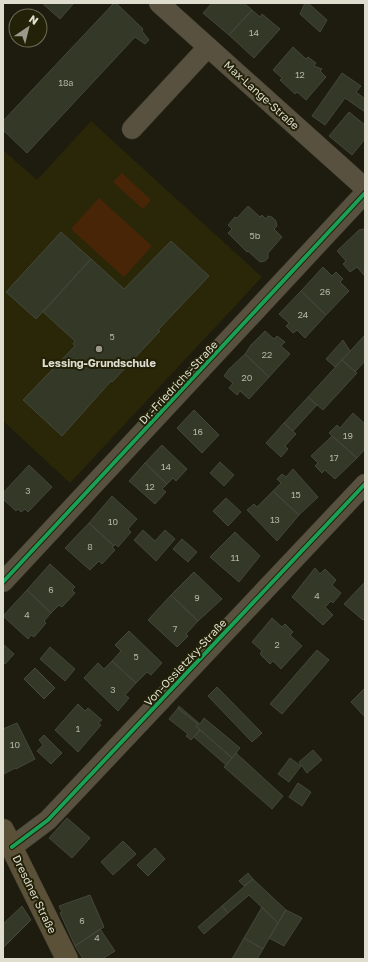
<svg xmlns="http://www.w3.org/2000/svg" width="368" height="962" font-family="'Golos Text',sans-serif">
<style>
.built{fill:#292707}
.green{fill:#492508}
.building{fill:#343827;stroke:#45473b}
.lines{fill:none;stroke-linecap:round;stroke-linejoin:round}
.minor-casing{stroke:#36362b;stroke-width:21}
.major-casing{stroke:#36362b;stroke-width:23}
.minor{stroke:#59513f;stroke-width:20}
.major{stroke:#5b5038;stroke-width:22}
.cycleway-casing{stroke:#232108;stroke-width:6}
.cycleway{stroke:#1a9f57;stroke-width:4}
.poi-dot{fill:#9a998b;stroke:#232108;stroke-width:1.5}
.labels{text-anchor:middle;dominant-baseline:central;stroke-width:4;stroke-linejoin:round;paint-order:stroke}
.number-label{font-size:9px;fill:#b4b4a4}
.street-label{font-size:11px;fill:#deddce;stroke:#232108}
.poi-label{font-size:11px;font-weight:bold;fill:#deddce;stroke:#232108}
</style>
<rect width="100%" height="100%" fill="#1d1c0e"/>
<path class="built" d="M91,121L262,277L70,483L3,421V150L37,180Z"/>
<path class="green" d="M122,173L151,200L143,209L113,182Z
M99,198L152,246L124,277L71,229Z"/>
<path class="building" d="M42,3H74L60,19Z
M114,3H116L143,29L142,31L149,40L145,44L135,37L27,153L3,130V121Z
M212,3H244L252,10L229,35L203,13Z
M305,3H308L327,20L320,32L300,14Z
M252,10L260,17L262,14L280,29L254,58L229,35Z
M293,47L306,59L308,57L316,63L314,66L322,69L320,71L326,77L306,100L297,92L295,94L280,80L282,78L273,70Z
M342,73L361,86L356,92L365,99V112L345,98L325,125L312,116Z
M349,112L365,125V139L352,155L329,136Z
M248,206L260,217L262,215L266,219L268,216L272,217L276,221L277,226L274,229L282,237L268,253V258L265,261L260,262L248,251L247,252L228,233L232,229L228,225L235,217L237,218Z
M365,229V274L364,275L357,267L350,272L343,264L346,261L337,251L359,230Z
M61,232L91,259L36,319L6,292Z
M171,241L209,276L158,330L160,331L112,382L111,381L62,436L23,400L75,346L73,344L75,341L43,312L91,259L124,289Z
M323,267L332,276L336,272L343,279L340,282L349,291L326,315L301,291Z
M301,291L326,315L305,338L297,330L293,333L286,326L289,323L279,314Z
M265,331L274,339L277,336L285,342L281,346L290,354L269,377L245,354L251,345Z
M365,335V361L355,372L342,360Z
M343,340L350,351L335,367L326,359Z
M245,354L269,377L249,399L240,391L237,395L229,388L233,383L224,376L229,369Z
M342,360L357,373L323,410L308,397Z
M308,397L317,405L293,431L284,423Z
M194,410L219,435L202,453L177,428Z
M353,413L365,424V449L357,458L329,433L337,425L340,428Z
M284,423L296,434L285,446L288,449L281,457L266,443Z
M332,436L357,458L335,479L325,470L322,473L315,466L318,463L311,456Z
M162,445L187,469L176,481L173,478L167,484L145,463Z
M220,462L234,475L224,486L210,473Z
M145,463L167,484L162,489L166,492L155,504L129,481Z
M29,465L52,487L28,512L25,509L21,512L18,509L16,511L3,499V493Z
M293,469L318,497L299,515L273,491L281,483L277,479L282,474L286,477Z
M273,491L299,515L277,541L247,510L254,504L257,507Z
M112,496L137,519L128,529L131,532L118,547L115,544L114,546L89,523Z
M226,498L241,512L228,526L213,511Z
M89,523L114,546L112,547L115,550L102,564L99,561L90,570L65,548Z
M143,530L155,541L165,530L175,539L156,561L134,540Z
M235,532L260,556L239,582L210,557Z
M182,539L197,552L188,562L173,549Z
M50,564L75,587L72,590L75,593L62,607L59,605L51,613L27,590Z
M315,568L320,574L325,569L336,580L332,585L341,593L333,603L331,601L325,607L333,615L323,625L292,597Z
M194,572L222,599L198,621L171,595Z
M365,582V618L363,620L344,604Z
M27,590L51,613L44,621L46,623L34,637L31,635L28,639L3,616Z
M171,595L198,621L186,634L188,636L177,647L148,620Z
M272,618L282,627L285,624L293,632L290,635L302,646L281,669L273,661L270,664L260,654L262,651L252,642Z
M129,631L162,663L151,675L147,672L136,683L112,661L121,651L115,645Z
M3,644L14,654L5,664L3,663Z
M50,647L75,669L65,681L40,659Z
M317,650L329,660L282,714L270,704Z
M112,661L136,683L125,695L129,698L118,711L84,678L98,663L104,669Z
M35,668L55,688L44,699L24,679Z
M217,687L262,733L252,742L208,696Z
M365,688V715L364,716L351,702Z
M78,704L85,711L88,708L102,720L98,723L101,725L78,752L55,730Z
M179,706L200,724L204,718L240,748L232,758L196,726L198,724L178,708Z
M178,708L198,724L196,726L200,730L191,740L186,736L188,734L169,719Z
M17,723L35,759L16,769L15,768L4,774L3,729Z
M200,730L232,758L226,765L194,737Z
M44,735L62,753L51,764L37,751L43,745L39,740Z
M313,750L322,760L307,773L299,762Z
M236,753L283,796L272,809L224,767Z
M290,758L301,766L289,782L278,774Z
M298,783L311,792L302,806L289,797Z
M67,818L90,838L72,858L49,838Z
M123,841L136,854L113,875L101,862Z
M155,848L165,859L148,876L137,865Z
M248,873L253,879L244,886L239,881Z
M253,879L286,910L278,923L249,895L228,913L222,906Z
M90,895L104,927L75,946L60,913L62,912L59,906Z
M22,906L31,920L3,948V924Z
M222,906L228,913L204,934L198,927Z
M262,907L278,923L263,949L244,938Z
M286,910L302,918L284,946L269,938Z
M100,929L115,951L102,959H83L75,946Z
M244,938L263,949L257,959H232Z"/>
<g class="lines">
<defs>
<path id="minor" d="M159,3L365,188
M132,129L208,47
M3,582L365,193
M12,847L48,820L365,484"/>
<path id="major" d="M3,830L67,959"/>
</defs>
<use href="#minor" class="minor-casing"/>
<use href="#major" class="major-casing"/>
<use href="#minor" class="minor"/>
<use href="#major" class="major"/>
<defs>
<path id="cycleway" d="M3,582L365,193
M12,847L48,820L365,484"/>
</defs>
<use href="#cycleway" class="cycleway-casing"/>
<use href="#cycleway" class="cycleway"/>
</g>
<circle class="poi-dot" cx="99" cy="349" r="4"/>
<g class="labels">
<g class="number-label">
<text x="254" y="32">14</text>
<text x="300" y="74">12</text>
<text x="66" y="82">18a</text>
<text x="255" y="235">5b</text>
<text x="325" y="291">26</text>
<text x="303" y="314">24</text>
<text x="112" y="336">5</text>
<text x="267" y="354">22</text>
<text x="247" y="377">20</text>
<text x="198" y="431">16</text>
<text x="348" y="435">19</text>
<text x="334" y="457">17</text>
<text x="166" y="466">14</text>
<text x="150" y="486">12</text>
<text x="28" y="490">3</text>
<text x="296" y="494">15</text>
<text x="275" y="519">13</text>
<text x="113" y="521">10</text>
<text x="90" y="546">8</text>
<text x="235" y="557">11</text>
<text x="51" y="589">6</text>
<text x="317" y="595">4</text>
<text x="197" y="597">9</text>
<text x="27" y="614">4</text>
<text x="175" y="628">7</text>
<text x="277" y="644">2</text>
<text x="136" y="656">5</text>
<text x="113" y="689">3</text>
<text x="78" y="728">1</text>
<text x="15" y="744">10</text>
<text x="82" y="920">6</text>
<text x="97" y="937">4</text>
</g>
<g class="street-label">
<text transform="translate(262 95) rotate(42)">Max-Lange-Straße</text>
<text transform="translate(178 382) rotate(-47)">Dr.-Friedrichs-Straße</text>
<text transform="translate(185 662) rotate(-47)">Von-Ossietzky-Straße</text>
<text transform="translate(35 894) rotate(64)">Dresdner Straße</text>
</g>
<g class="poi-label">
<text x="99" y="362">Lessing-Grundschule</text>
</g>
</g>
<rect width="368" height="962" fill="none" stroke="#deddce" stroke-width="8"/>
<g transform="translate(28 28) rotate(35)"><circle r="19" fill="#232108" stroke="#6e6c57"/>
<path d="M0-3L7 15L0 10L-7 15Z" fill="#9a998b"/>
<text y="-6" font-size="11" font-weight="bold" text-anchor="middle" fill="#deddce">N</text>
</g>
</svg>
